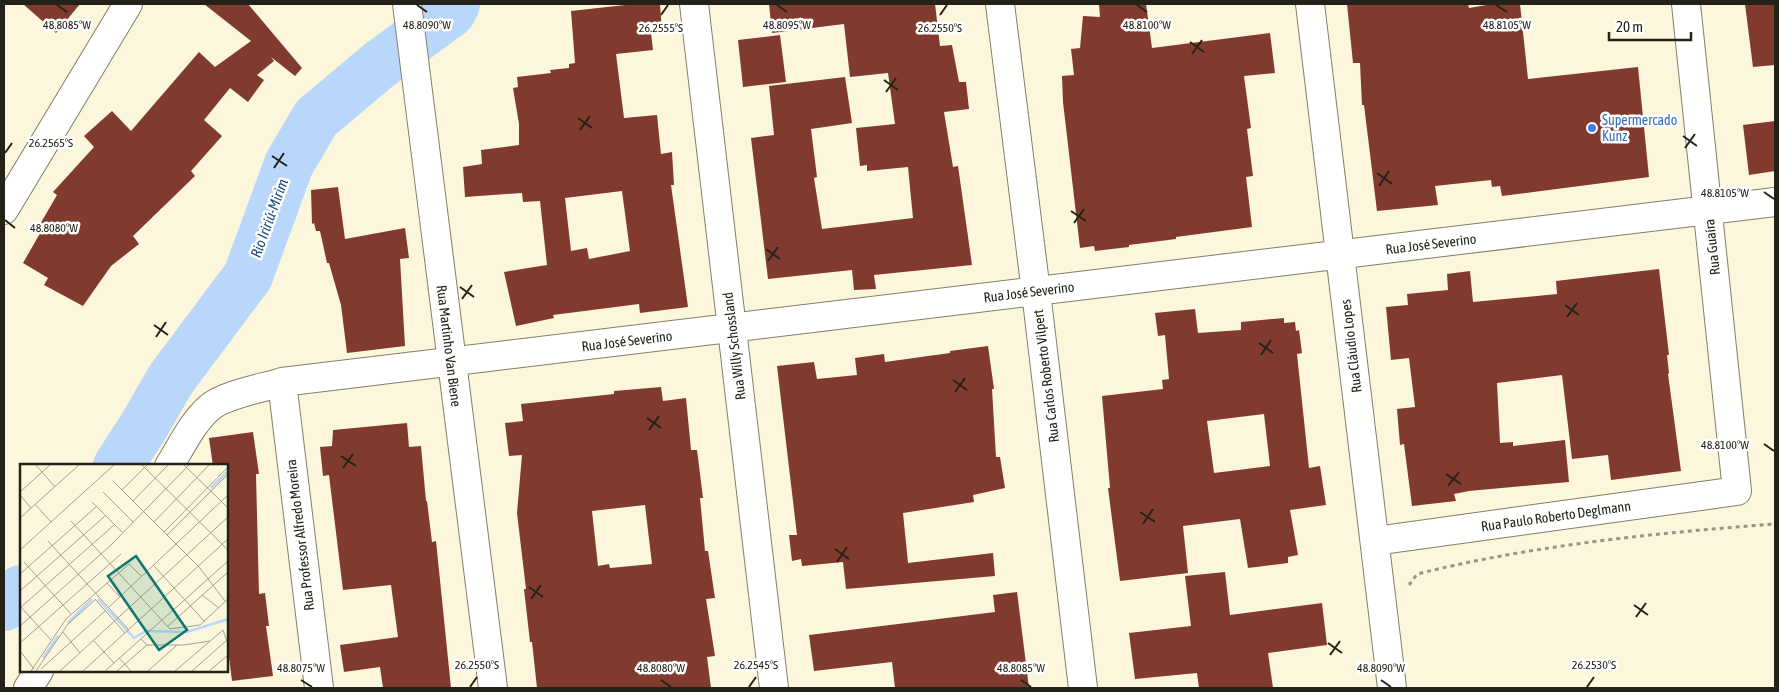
<svg xmlns="http://www.w3.org/2000/svg" width="1779" height="692" font-family="'Asap Condensed',sans-serif">
<style>
.lines{fill:none;stroke-linecap:round;stroke-linejoin:round}
.river{stroke:#b8d7fb;stroke-width:50}
.building{fill:#803b2e;fill-rule:evenodd}
.minor-casing{stroke:#847e67;stroke-width:30}
.path{stroke:#999582;stroke-width:3;stroke-dasharray:4 4;stroke-linecap:butt}
.minor{stroke:#fff;stroke-width:28}
.ticks{fill:none;stroke:#242218;stroke-width:2}
.shop-dot{fill:#3f7fe0;stroke:#fff;stroke-width:2}
.labels{text-anchor:middle;dominant-baseline:central;stroke-width:5;stroke-linejoin:round;paint-order:stroke}
.shop-label{font-size:14px;fill:#366cbe;stroke:#fff;text-anchor:start}
.street-label{font-size:14px;fill:#242218;stroke:#fff}
.water-label{font-size:15px;font-style:italic;fill:#1b4e83;stroke:#fff}
.inset-river{fill:none;stroke:#b8d7fb;stroke-width:2.5}
.inset-road{fill:none;stroke:#a6a18e;stroke-width:1}
.view{fill:#0f766e;fill-opacity:0.15;stroke:#0f766e;stroke-width:2.5}
.inset-edge{fill:none;stroke:#242218;stroke-width:2.5}
.ticks-label{font-size:12px;text-anchor:middle;fill:#242218;stroke:#fff;stroke-width:5;stroke-linejoin:round;paint-order:stroke}
</style>
<rect width="100%" height="100%" fill="#fcf6dc"/>
<g class="lines">
<path class="river" d="M118,466L145,424L171,379L248,276L289,164L316,118L379,65L451,12L455,4
M4,606L21,590"/>
</g>
<path class="building" d="M23,4H80L56,33Z
M204,4H248L302,68L295,76L271,57L274,61L257,75L264,80L248,102L230,88L204,120L222,136L191,171L195,176L133,236L139,244L111,266L83,306L44,285L48,278L23,263L43,228L39,226L57,195L53,192L94,147L84,136L112,111L131,131L199,52L215,67L251,41Z
M634,4H660L662,32L651,33L653,50L616,54L624,118L657,115L661,154L672,152L674,185H671L688,307L640,313L639,304L553,315L554,318L516,326L504,272L547,265L540,201L523,202L522,193L465,197L463,167L482,164L481,150L519,145V124L513,88L518,87L517,77L551,73L550,70L569,68V64L575,63L571,11ZM622,191L630,251L589,259L587,248L571,251L565,198Z
M769,4H935L940,46L952,45L959,82H966L969,109L944,112L953,167L958,166L972,265L874,275L876,289L854,290L852,270L768,279L751,138L774,135L769,86L845,77L852,123L811,129L817,177L814,178L822,229L913,218L908,167L867,171V165L860,166L856,128L895,124L888,73L850,77L844,24L772,33Z
M1099,4H1146L1152,48L1270,33L1275,73L1244,76L1251,128L1247,129L1253,176L1246,177L1252,227L1176,237V239L1129,245V247L1095,251L1094,246L1080,248L1063,102L1062,76L1074,75L1071,49L1080,48L1083,16L1100,17Z
M1347,4H1468L1469,8L1492,4H1520L1528,79L1638,67L1649,177L1502,196L1500,186L1492,187L1491,180L1435,186L1438,205L1377,211L1364,105H1362L1360,63H1353Z
M1745,4H1775V65L1753,67Z
M780,35L786,82L743,87L738,40Z
M1775,121V171L1749,175L1743,125Z
M338,187L345,239L405,228L409,258L400,259L405,346L347,353L341,305L329,263H327L320,231H316L314,223L312,224L311,190Z
M1659,269L1669,355H1667L1669,373L1668,374L1681,471L1611,480L1608,455L1572,459L1562,375L1497,383L1500,443L1513,442V446L1565,440L1569,482L1469,491L1454,494L1456,501L1412,506L1404,444L1400,445L1397,409L1415,407L1409,358L1391,360L1386,307L1408,305L1407,294L1448,290L1447,274L1470,271L1473,302L1557,294L1556,281Z
M1195,309L1198,333L1241,330V322L1284,318V323L1295,322L1296,331L1299,330L1302,353L1297,354L1309,468L1320,466L1326,505L1290,510L1298,555L1288,557V563L1248,568L1240,519L1183,526L1188,573L1120,581L1108,488H1110L1102,396L1163,389L1162,380L1169,379L1165,335L1158,336L1155,313ZM1264,414L1270,466L1214,473L1207,421Z
M988,346L994,389H992L996,457H1000L1005,488L973,495L974,502L903,513L908,563L993,553L995,576L846,589L843,562L802,566L801,559L792,561L789,535H797L777,366L814,362L817,379L857,375L855,358L884,354L885,362L950,353V351Z
M661,387L663,401L686,398L691,450H697L703,498H700L705,551H708L715,598L706,599L715,656L707,657L711,688H537L532,642H530L524,589H526L517,513L522,455L509,456L505,423L523,421L521,404L614,394V391ZM645,505L652,564L610,568L609,564L598,566L592,511Z
M407,423L409,447L421,446L426,501H427L432,542L436,541L451,688H383L380,667L344,672L340,645L398,637L391,585L343,590L329,475L323,476L320,447L332,446L333,430Z
M253,432L259,474H256L259,594L265,593L269,626H266L273,676L232,681L228,649H229L226,605V466H213L209,438Z
M1225,572L1230,615L1322,603L1327,645L1268,653L1273,688H1199L1197,673L1135,679L1129,633L1191,626L1185,576Z
M1017,592L1029,688H895L892,662L814,671L809,635L995,612L993,595Z"/>
<g class="lines">
<defs>
<path id="minor" d="M407,4L493,688
M694,4L774,688
M1000,4L1036,292L1083,688
M1310,4L1392,688
M4,210L128,4
M282,382L319,688
M169,466C181,447 192,423 209,408C223,395 263,388 282,382L1775,202
M1375,541L1737,491L1686,4
M28,688L39,671"/>
</defs>
<use href="#minor" class="minor-casing"/>
<path class="path" d="M1409,585L1417,574C1534,545 1655,533 1775,524"/>
<use href="#minor" class="minor"/>
</g>
<path class="ticks" d="M57,5L67,12M417,5L427,12M777,5L787,12M1137,5L1147,12M1496,5L1507,12M661,15L668,5M940,15L947,5M1190,42L1204,52M1192,54L1202,40M884,80L898,90M886,92L896,78M578,118L592,128M580,130L590,116M1683,136L1697,146M1685,148L1695,134M5,153L12,143M272,156L287,166M274,168L284,153M1377,173L1392,184M1379,186L1389,171M1764,192L1774,199M1071,211L1086,221M5,220L15,228M1074,223L1084,209M766,249L780,259M768,261L778,247M460,287L474,297M462,299L472,285M1565,305L1579,315M1567,317L1577,303M154,325L168,335M156,337L166,322M1259,343L1273,353M1261,355L1271,340M953,380L967,390M955,392L965,378M647,418L661,428M649,430L659,416M1764,444L1774,451M341,456L356,466M343,468L353,454M1446,474L1461,484M1448,486L1459,472M1140,512L1155,522M1143,524L1153,509M835,549L849,559M837,562L847,547M529,587L543,597M531,599L541,585M1634,605L1648,615M1636,617L1646,603M1328,643L1342,653M1330,655L1340,641M301,680L312,687M661,680L671,687M1021,680L1031,687M1381,680L1391,687M470,687L477,677M749,687L756,677M1587,687L1594,677"/>
<circle class="shop-dot" cx="1592" cy="128" r="5"/>
<g class="labels">
<g class="shop-label">
<text x="1602" y="120">Supermercado<tspan x="1602" dy="16">Kunz</tspan></text>
</g>
<g class="street-label">
<text transform="translate(1431 244) rotate(-7)">Rua José Severino</text>
<text transform="translate(1712 247) rotate(-96)">Rua Guaíra</text>
<text transform="translate(1029 292) rotate(-7)">Rua José Severino</text>
<text transform="translate(627 341) rotate(-7)">Rua José Severino</text>
<text transform="translate(449 346) rotate(83)">Rua Martinho Van Biene</text>
<text transform="translate(734 346) rotate(-97)">Rua Willy Schossland</text>
<text transform="translate(1351 346) rotate(-97)">Rua Cláudio Lopes</text>
<text transform="translate(1046 376) rotate(-97)">Rua Carlos Roberto Vilpert</text>
<text transform="translate(1556 516) rotate(-8)">Rua Paulo Roberto Deglmann</text>
<text transform="translate(300 535) rotate(-97)">Rua Professor Alfredo Moreira</text>
</g>
<g class="water-label">
<text transform="translate(269 218) rotate(-70)">Rio Iririú-Mirim</text>
</g>
</g>
<g transform="translate(20 464)">
<rect width="208" height="208" fill="#fcf6dc"/>
<path class="inset-river" d="M191,24L208,7M78,135L114,174L126,167L167,168L208,155M48,159L72,135M23,194L38,172"/>
<path class="inset-road" d="M15,0L35,23M121,0L208,86M163,0L208,44M94,18L179,103L205,137M102,26L128,0M0,28L31,0M83,28L113,58M0,31L11,44M113,37L149,0M72,38L102,68M15,40L31,58M0,54L60,0M51,57L150,165L180,161L208,135M134,58L190,0M144,68L208,3M147,71L208,10M28,77L109,166M0,86L95,0M4,98L51,150M134,102L185,158M0,110L76,43M87,119L100,133M0,127L85,52M182,131L199,144M75,135L105,169M0,142L31,176M89,143L208,31M0,144L94,61M0,162L90,82L170,0M147,163L208,108M43,168L60,189M121,175L127,181H164L190,177M74,177L94,199M0,179L101,90M0,187L14,205M99,194L111,207M21,205L85,147M11,207L46,155L109,100L122,113M16,207L48,160L75,136M40,207L208,53M63,207L208,75M85,207L208,97M97,207L127,181M128,207L157,181M155,207L203,166L208,180M172,207L207,176M189,207L208,191"/>
<path class="view" d="M116,92L167,166L139,186L88,112Z"/>
<rect width="208" height="208" class="inset-edge"/>
</g>
<g class="ticks-label">
<text x="67" y="29">48.8085°W</text>
<text x="427" y="29">48.8090°W</text>
<text x="787" y="29">48.8095°W</text>
<text x="1147" y="29">48.8100°W</text>
<text x="1507" y="29">48.8105°W</text>
<text x="661" y="32">26.2555°S</text>
<text x="940" y="32">26.2550°S</text>
<text x="51" y="147">26.2565°S</text>
<text x="1725" y="197">48.8105°W</text>
<text x="54" y="232">48.8080°W</text>
<text x="1725" y="449">48.8100°W</text>
<text x="477" y="669">26.2550°S</text>
<text x="756" y="669">26.2545°S</text>
<text x="1594" y="669">26.2530°S</text>
<text x="301" y="672">48.8075°W</text>
<text x="661" y="672">48.8080°W</text>
<text x="1021" y="672">48.8085°W</text>
<text x="1381" y="672">48.8090°W</text>
</g>
<rect width="1779" height="692" fill="none" stroke="#242218" stroke-width="10"/>
<path d="M1609 32v8h82v-8" fill="none" stroke="#242218" stroke-width="2.5"/>
<text x="1616" y="32" font-size="15" fill="#242218" stroke="#ffffff" stroke-width="4" paint-order="stroke">20 m</text>
</svg>
